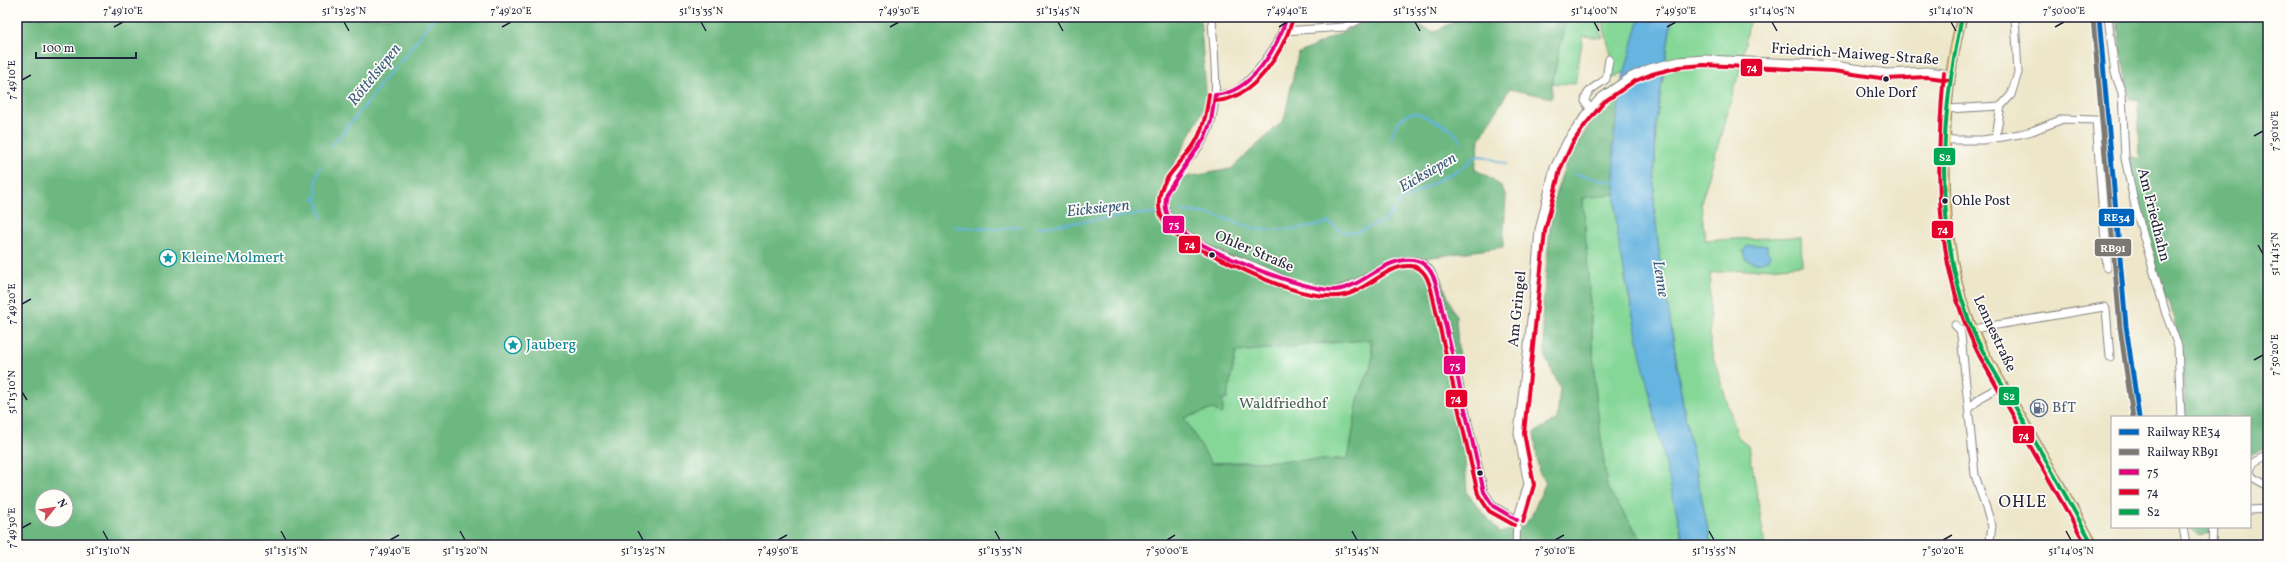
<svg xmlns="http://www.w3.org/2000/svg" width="2285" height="562" font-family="Vollkorn,serif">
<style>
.green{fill:#85d798;stroke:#547c6a}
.forest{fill:#6cb880;stroke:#476d5e;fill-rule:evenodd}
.water{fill:#66b4e0;stroke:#446b8e}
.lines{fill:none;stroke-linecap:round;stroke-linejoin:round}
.stream{stroke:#66b4e0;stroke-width:2}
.minor-casing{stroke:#888482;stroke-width:9}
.major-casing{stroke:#888482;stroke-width:11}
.minor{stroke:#fff;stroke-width:7}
.major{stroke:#ebc669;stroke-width:9}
.bus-1-casing{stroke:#fdfcf7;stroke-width:7}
.bus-2-casing{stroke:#fdfcf7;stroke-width:7}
.bus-3-casing{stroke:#fdfcf7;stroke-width:7}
.bus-1{stroke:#e5007d;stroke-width:4}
.bus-2{stroke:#e4002b;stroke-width:4}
.bus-3{stroke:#00a651;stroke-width:4}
.rail-1-casing{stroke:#fdfcf7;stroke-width:8}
.rail-2-casing{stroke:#fdfcf7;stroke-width:8}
.rail-1{stroke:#0065bd;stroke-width:5}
.rail-2{stroke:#7b7872;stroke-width:5}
.ticks{fill:none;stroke:#22223b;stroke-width:1.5}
.bus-dot{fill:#22223b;stroke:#fdfcf7;stroke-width:1.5}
.labels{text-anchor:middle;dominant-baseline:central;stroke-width:3.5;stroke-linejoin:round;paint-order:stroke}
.bus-label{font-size:14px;fill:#22223b;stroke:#fdfcf7}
.street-label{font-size:15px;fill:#22223b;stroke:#fdfcf7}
.culture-label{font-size:15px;fill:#0d838f;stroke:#fdfcf7;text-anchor:start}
.park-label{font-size:15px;fill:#45615c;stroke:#fdfcf7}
.service-label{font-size:15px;fill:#4e5e75;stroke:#fdfcf7;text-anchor:start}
.water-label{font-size:16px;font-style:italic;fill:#3d5c7d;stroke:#fdfcf7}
.quarter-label{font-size:17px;letter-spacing:1px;fill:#22223b;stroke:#fdfcf7}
.line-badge{stroke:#fdfcf7;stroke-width:1.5}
.badge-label{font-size:11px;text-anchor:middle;font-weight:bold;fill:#fff}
.neatline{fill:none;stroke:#22223b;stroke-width:1.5}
.ticks-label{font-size:10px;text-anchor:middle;fill:#22223b}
</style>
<rect width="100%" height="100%" fill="#fdfcf7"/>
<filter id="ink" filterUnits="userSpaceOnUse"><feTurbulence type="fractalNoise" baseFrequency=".025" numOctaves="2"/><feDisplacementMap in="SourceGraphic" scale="8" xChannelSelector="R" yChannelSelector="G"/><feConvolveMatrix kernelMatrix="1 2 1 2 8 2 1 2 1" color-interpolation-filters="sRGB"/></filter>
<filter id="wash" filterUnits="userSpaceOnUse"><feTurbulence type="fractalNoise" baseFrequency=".012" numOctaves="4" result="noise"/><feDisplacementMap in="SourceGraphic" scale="16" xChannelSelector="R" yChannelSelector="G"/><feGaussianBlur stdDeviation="0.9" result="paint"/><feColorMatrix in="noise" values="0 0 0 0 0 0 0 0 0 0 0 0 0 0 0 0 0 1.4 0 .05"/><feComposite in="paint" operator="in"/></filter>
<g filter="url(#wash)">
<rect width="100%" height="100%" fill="#ede6c9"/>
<path class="green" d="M1291,17H1332L1333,23L1298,26L1290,20Z
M1567,17H1600L1602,38L1583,36L1575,84L1552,83Z
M1604,17H1640L1625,72L1610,79L1612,58L1604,29Z
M1672,17H1750L1741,66L1701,203L1705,240L1801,237L1802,265L1710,273V347L1738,437L1749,446L1765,545H1711L1684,410L1658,243L1654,200L1656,122Z
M1616,194L1625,279L1684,545H1645L1607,488L1596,397L1583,198Z
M1370,339C1377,369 1364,375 1358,401C1354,420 1352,440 1348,459L1211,463L1184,418L1213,409L1221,414L1223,411L1222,399L1227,398L1236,352Z"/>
<path class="forest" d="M17,17H1200L1207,103L1165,181L1231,169L1284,120L1298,54L1373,17H1401L1434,32L1463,17H1567L1552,83V98L1509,89L1479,141L1475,170C1489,176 1500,182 1506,196L1503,247L1425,258L1435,265L1456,317L1467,493L1500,533L1522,527L1531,517L1546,482L1539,472L1534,433L1557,419L1560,387L1546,359L1542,318L1552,205L1566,163L1600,107L1621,92L1613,144L1616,194L1583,198L1596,397L1607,488L1645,545H17ZM1371,340C1377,369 1364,376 1358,401C1354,420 1352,440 1348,459L1211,463L1184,418L1213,409L1221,414L1223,411L1222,399H1227L1236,352L1290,347L1293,349L1302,344ZM42,496H66V520H42Z
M2116,17H2268V446L2250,455V417H2186L2180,344L2170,303L2162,292L2151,251L2127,156L2140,159L2138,100L2129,99Z
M2189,527H2218L2215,531L2200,536Z"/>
<path class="water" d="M1640,17H1672L1656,122L1654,200L1658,243L1684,410L1711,545H1684L1641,356L1617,235L1613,144L1623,78Z
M1758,245L1767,246L1770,257C1763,264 1754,264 1745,259L1743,252L1747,246Z"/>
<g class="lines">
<path class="stream" d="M1391,138C1395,125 1401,113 1417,113L1450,128L1461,141
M332,145L369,101L384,79L405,56L434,17
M1574,174L1618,183
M317,198L322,219
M313,199L317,198L316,178L320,167
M1183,211L1210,214L1260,230L1296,229L1328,223C1334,224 1338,231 1345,232C1361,235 1369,224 1384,222L1401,201L1465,166L1474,157L1483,156L1506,164
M955,227L999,229L1019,226
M1038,227L1141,214H1161"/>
</g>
</g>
<g filter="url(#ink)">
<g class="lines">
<defs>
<path id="minor" d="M1212,17C1213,52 1221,94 1209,128C1201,150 1183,163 1171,182C1141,232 1224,253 1256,267C1279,276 1304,292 1330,291C1367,289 1421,225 1437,288L1484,492L1493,506L1517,520
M2108,17L2115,73L2122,93L2125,158L2135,206L2166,314L2178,346L2181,417
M1284,31L1344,27L1365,17
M1215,95C1220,95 1225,94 1230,93C1253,84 1282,40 1287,17
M1590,109L1585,101C1586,89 1598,86 1606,79L1609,59
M1947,109L2001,106
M1996,136L2001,106L2011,95L2018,73L2015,17
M1946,140H1983L2020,134L2032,131L2063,119L2096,120L2107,268
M1955,325L1960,330L1961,335L1975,475L1992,526L1990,540
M1973,329L2104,307L2106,309L2110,357
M1969,409L1981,397L2003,385
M2268,455L2254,462L2250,470L2252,477L2268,486
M2250,510L2268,509
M2183,527L2186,545
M1516,545L1517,520L1528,484L1518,433L1533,302L1539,230L1554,168L1567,141L1590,109L1600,98L1630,77L1650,68L1679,61L1704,59L1797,63L1834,65L1887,73L1927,71L1950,74
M2212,545L2213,527"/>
<path id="major" d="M1962,17C1940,101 1937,233 1967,315C1979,348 1999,378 2016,408C2042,454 2068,499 2093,545"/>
</defs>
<use href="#minor" class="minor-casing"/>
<use href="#major" class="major-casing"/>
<use href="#minor" class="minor"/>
<use href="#major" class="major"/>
<defs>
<path id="bus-1" d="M1215,95L1211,121L1204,139L1167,192C1164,205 1165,215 1174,225C1194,248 1305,292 1335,290C1363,288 1385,256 1413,260C1428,262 1434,275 1437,288L1484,492L1493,506L1517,520
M1215,95C1252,93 1277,48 1287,17"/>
<path id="bus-2" d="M1944,73C1935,172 1934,267 1980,357L2086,545
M1209,94C1207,111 1204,128 1195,143C1184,162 1159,178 1159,202C1158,215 1166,227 1176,235C1188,246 1205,251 1219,258C1253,274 1307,303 1345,295C1368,290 1387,264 1411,266C1424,267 1428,279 1431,289L1478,494L1489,511L1514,525
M1215,101C1255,99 1282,53 1293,19
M1523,522L1534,485L1524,433L1545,231L1560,170L1572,144L1585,125L1604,102L1633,82L1652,74L1680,67L1704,65L1833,71L1887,79L1927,77L1949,80"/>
<path id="bus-3" d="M1962,17C1941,113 1934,221 1967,315C1978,348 1999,378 2016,408C2042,454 2068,499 2093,545"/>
</defs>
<use href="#bus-1" class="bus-1-casing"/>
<use href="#bus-2" class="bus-2-casing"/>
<use href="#bus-3" class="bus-3-casing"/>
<use href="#bus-1" class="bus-1"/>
<use href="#bus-2" class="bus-2"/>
<use href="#bus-3" class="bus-3"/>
<defs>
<path id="rail-1" d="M2099,17L2126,326L2139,417"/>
<path id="rail-2" d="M2093,18L2120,327L2133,417"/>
</defs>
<use href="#rail-1" class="rail-1-casing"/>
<use href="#rail-2" class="rail-2-casing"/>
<use href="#rail-1" class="rail-1"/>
<use href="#rail-2" class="rail-2"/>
</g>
</g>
<path class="ticks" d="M344,22L349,31M701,22L706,31M1058,22L1063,31M1415,22L1420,31M1594,22L1599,31M1772,22L1777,31M1951,22L1956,31M114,27L123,22M502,27L511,22M890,27L899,22M1279,27L1287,22M1667,27L1676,22M2055,27L2064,22M22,80L31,75M2254,136L2263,131M2258,245L2263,254M22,304L31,299M2254,360L2263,355M22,392L27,400M22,528L31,523M103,531L108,540M281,531L286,540M460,531L465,540M638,531L643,540M995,531L1000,540M1352,531L1357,540M1709,531L1714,540M2066,531L2071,540M390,540L399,535M778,540L787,535M1167,540L1175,535M1555,540L1564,535M1943,540L1952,535"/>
<defs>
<symbol id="sight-ring" viewBox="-11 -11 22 22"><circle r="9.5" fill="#fdfcf7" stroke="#0f9aa8" stroke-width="1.5"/><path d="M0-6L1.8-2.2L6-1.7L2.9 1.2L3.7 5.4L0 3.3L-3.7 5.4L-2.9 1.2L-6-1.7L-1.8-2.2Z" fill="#0f9aa8"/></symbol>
<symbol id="fuel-ring" viewBox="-11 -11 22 22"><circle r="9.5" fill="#fdfcf7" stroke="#5c6f8a" stroke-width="1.5"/><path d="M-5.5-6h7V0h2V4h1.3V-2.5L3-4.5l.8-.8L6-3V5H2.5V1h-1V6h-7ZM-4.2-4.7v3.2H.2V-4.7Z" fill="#5c6f8a"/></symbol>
</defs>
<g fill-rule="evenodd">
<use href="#sight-ring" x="158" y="248" width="20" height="20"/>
<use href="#sight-ring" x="503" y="335" width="20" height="20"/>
<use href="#fuel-ring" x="2029" y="398" width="20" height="20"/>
</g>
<g class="bus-dot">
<circle cx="1886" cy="79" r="3.5"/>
<circle cx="1945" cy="201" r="3.5"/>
<circle cx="1212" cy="255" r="3.5"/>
<circle cx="1480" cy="473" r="3.5"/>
</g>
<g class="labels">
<g class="bus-label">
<text x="1886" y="93">Ohle Dorf</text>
<text x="1952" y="201" text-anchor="start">Ohle Post</text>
</g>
<g class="street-label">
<text transform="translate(1855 55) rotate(4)">Friedrich-Maiweg-Straße</text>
<text transform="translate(2153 215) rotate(76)">Am Friedhahn</text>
<text transform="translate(1254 252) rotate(23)">Ohler Straße</text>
<text transform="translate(1518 309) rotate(-84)">Am Gringel</text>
<text transform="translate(1994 334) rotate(65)">Lennestraße</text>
</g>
<g class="culture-label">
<text x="181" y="258">Kleine Molmert</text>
<text x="526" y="345">Jauberg</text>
</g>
<g class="park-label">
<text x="1283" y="404">Waldfriedhof</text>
</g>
<g class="service-label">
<text x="2052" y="408">BfT</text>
</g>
<g class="water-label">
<text transform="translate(375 75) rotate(-51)">Röttelsiepen</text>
<text transform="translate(1428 173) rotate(-30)">Eicksiepen</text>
<text transform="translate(1098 209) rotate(-6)">Eicksiepen</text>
<text transform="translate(1660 279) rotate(81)">Lenne</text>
</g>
<g class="quarter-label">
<text x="2023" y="502">OHLE</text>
</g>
</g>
<g class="line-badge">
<rect x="1740" y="58" width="23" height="19" rx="4" fill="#e4002b"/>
<rect x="1933" y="147" width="23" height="19" rx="4" fill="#00a651"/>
<rect x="2098" y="208" width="37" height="19" rx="4" fill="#0065bd"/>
<rect x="1162" y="215" width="23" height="19" rx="4" fill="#e5007d"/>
<rect x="1931" y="220" width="23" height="19" rx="4" fill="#e4002b"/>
<rect x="1178" y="235" width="23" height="19" rx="4" fill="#e4002b"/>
<rect x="2094" y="238" width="38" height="19" rx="4" fill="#7b7872"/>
<rect x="1443" y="355" width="23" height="20" rx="4" fill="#e5007d"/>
<rect x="1998" y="386" width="22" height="20" rx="4" fill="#00a651"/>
<rect x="1445" y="389" width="23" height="19" rx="4" fill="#e4002b"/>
<rect x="2012" y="425" width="23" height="19" rx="4" fill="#e4002b"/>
</g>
<g class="badge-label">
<text x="1752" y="71">74</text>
<text x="1945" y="161">S2</text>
<text x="2117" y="221">RE34</text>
<text x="1174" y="228">75</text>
<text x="1943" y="233">74</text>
<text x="1190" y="248">74</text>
<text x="2113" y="252">RB91</text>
<text x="1455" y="369">75</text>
<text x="2009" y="400">S2</text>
<text x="1456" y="402">74</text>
<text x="2024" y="439">74</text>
</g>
<rect width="2285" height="562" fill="none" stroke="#fdfcf7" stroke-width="44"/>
<rect x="2111" y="416" width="140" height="112" fill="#fdfcf7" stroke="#a5a5ac"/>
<rect x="2119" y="429" width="20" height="6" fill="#0065bd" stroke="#a5a5ac"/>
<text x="2147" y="436" font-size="12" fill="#22223b">Railway RE34</text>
<rect x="2119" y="449" width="20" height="6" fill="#7b7872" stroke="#a5a5ac"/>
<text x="2147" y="456" font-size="12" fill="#22223b">Railway RB91</text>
<rect x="2119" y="469" width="20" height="6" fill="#e5007d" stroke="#a5a5ac"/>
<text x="2147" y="476" font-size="12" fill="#22223b">75</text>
<rect x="2119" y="489" width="20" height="6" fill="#e4002b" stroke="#a5a5ac"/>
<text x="2147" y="496" font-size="12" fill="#22223b">74</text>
<rect x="2119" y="509" width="20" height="6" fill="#00a651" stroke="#a5a5ac"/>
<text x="2147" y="516" font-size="12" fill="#22223b">S2</text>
<g transform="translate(54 508) rotate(60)"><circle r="19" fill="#fdfcf7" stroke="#a5a5ac"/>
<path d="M0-3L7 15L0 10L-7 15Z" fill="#d1495b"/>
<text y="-6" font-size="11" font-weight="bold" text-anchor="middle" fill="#22223b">N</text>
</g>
<path d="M36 52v6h100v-6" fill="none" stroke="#22223b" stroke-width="2"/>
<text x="42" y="52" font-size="12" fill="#22223b" stroke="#fdfcf7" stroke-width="3" paint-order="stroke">100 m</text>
<rect x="22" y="22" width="2241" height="518" class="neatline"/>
<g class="ticks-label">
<text x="123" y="14">7°49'10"E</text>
<text x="344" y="14">51°13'25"N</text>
<text x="511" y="14">7°49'20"E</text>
<text x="701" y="14">51°13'35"N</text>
<text x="899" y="14">7°49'30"E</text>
<text x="1058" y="14">51°13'45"N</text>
<text x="1287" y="14">7°49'40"E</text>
<text x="1415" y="14">51°13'55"N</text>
<text x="1594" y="14">51°14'00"N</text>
<text x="1676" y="14">7°49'50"E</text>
<text x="1772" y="14">51°14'05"N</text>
<text x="1951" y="14">51°14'10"N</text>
<text x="2064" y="14">7°50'00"E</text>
<text transform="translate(11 80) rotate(-90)" y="4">7°49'10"E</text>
<text transform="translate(2274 131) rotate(-90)" y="4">7°50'10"E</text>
<text transform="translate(2274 254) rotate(-90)" y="4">51°14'15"N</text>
<text transform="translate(11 304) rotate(-90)" y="4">7°49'20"E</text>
<text transform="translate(2274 355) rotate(-90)" y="4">7°50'20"E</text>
<text transform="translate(11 392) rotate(-90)" y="4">51°13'10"N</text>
<text transform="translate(11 528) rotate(-90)" y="4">7°49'30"E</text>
<text x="108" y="554">51°13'10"N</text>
<text x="286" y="554">51°13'15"N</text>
<text x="390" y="554">7°49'40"E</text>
<text x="465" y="554">51°13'20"N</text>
<text x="643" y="554">51°13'25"N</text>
<text x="778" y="554">7°49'50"E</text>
<text x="1000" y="554">51°13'35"N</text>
<text x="1167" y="554">7°50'00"E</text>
<text x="1357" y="554">51°13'45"N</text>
<text x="1555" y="554">7°50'10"E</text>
<text x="1714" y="554">51°13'55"N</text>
<text x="1943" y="554">7°50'20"E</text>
<text x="2071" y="554">51°14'05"N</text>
</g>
</svg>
